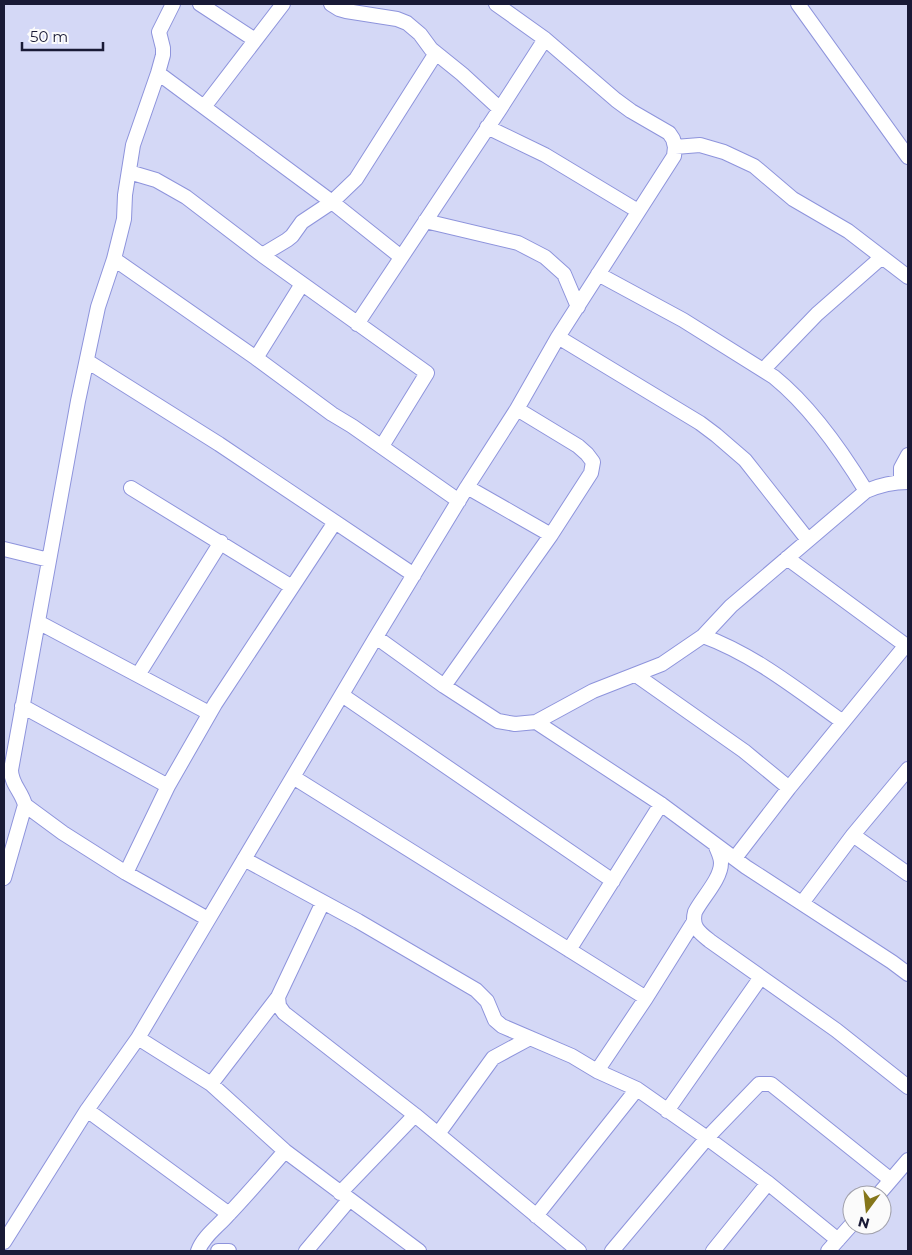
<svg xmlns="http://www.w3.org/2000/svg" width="912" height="1255" font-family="Montserrat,sans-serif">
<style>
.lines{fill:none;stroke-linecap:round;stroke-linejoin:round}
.minor-casing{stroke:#8e94dc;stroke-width:16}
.minor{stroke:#fff;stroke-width:14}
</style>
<rect width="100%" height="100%" fill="#d4d8f6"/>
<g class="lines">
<defs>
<path id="minor" d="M200,4L255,40
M331,4L339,9L346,11L397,19L407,23L420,34L431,49L462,74L500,109
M798,4L908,157
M158,73L332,202L401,257
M204,107L283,4
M487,127L545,155L638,211
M675,147L700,145L724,152L754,166L793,199L848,231L908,277
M129,172L156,180L186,197L262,255L427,373L382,446
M425,221L518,243L545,257L564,274L578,307
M262,255L287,240L292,236L302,222L332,202L356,179L436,53
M114,259L256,358
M598,274L683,320L774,377C811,407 841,450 866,491
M302,284L256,358L332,414L352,426L459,501
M357,324L500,109L545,39
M558,337L700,423L716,435L745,460L808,540
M87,361L219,444L414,575
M763,370L817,314L882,257
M901,482V468L908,455
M467,487L551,535
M131,488L292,587
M4,549L49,560
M787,558L908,647
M38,622L209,713
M703,636C755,655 799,691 843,722
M376,637L444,686L498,721L515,724L536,722L593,691L662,664L703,636L731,606L866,491C880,485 893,482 908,482
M138,675L221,542
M636,675L744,751L789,788
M444,686L551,535L591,473L593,462L587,454L578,446L517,409
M342,695L613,881
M22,706L168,786
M536,722L661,804L746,867L892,962L908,974
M293,777L646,998
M25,805L63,833L126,873L208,919
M853,835L908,874
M715,844C717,850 721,856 721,863C721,879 702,898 695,912C691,927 700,933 710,941L836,1030L908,1087
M735,858L789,788L906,645
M244,859L358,921L476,990L487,1001L495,1020L502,1026L572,1056L597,1071L637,1089L707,1138L768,1183L838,1240
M126,873L168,786L215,704L335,522
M4,878L25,805C22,792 11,784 11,770L78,401L98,307L114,259L124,219L125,195L133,145L158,73L163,55V48L159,32L173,4
M323,902L278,997L279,1006L284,1013L415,1115L579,1251
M802,903L853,835L908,769
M569,950L661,804
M138,1038L211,1084L285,1151L419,1251
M597,1071L646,998L693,923
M211,1084L278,997
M87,1110L229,1214
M667,1111L761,977
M438,1134L493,1058L530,1038
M340,1193L415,1115
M878,1195L908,1160
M536,1216L637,1089
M4,1242L87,1110L138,1038L376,637L467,487L517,409L558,337L674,156L675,147L673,139L669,133L631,111L616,100L545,39L496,4
M198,1251C203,1237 217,1227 227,1216C247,1195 266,1173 285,1151
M218,1251H229
M306,1251L349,1200
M612,1251L707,1138L759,1084H771L891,1180
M713,1251L768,1183
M828,1251L852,1224"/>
</defs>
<use href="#minor" class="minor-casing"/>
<use href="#minor" class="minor"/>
</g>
<rect width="912" height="1255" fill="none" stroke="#191a36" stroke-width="10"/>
<g transform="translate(867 1210) rotate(195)"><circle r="24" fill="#fbfbfb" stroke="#a1a1ac"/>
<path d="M0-4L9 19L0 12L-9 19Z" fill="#85761a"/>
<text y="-8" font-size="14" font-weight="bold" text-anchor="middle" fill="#191a36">N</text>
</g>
<path d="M22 42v8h81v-8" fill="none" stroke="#191a36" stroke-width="2.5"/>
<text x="30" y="42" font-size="15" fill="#191a36" stroke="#fbfbfb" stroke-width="4" paint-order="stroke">50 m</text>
</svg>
